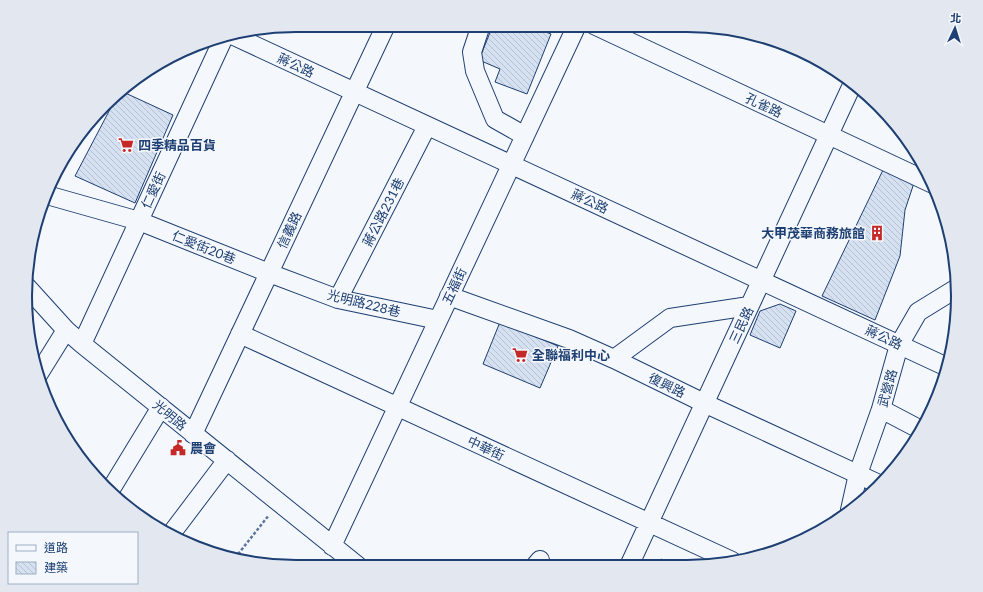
<svg xmlns="http://www.w3.org/2000/svg" width="983" height="592" font-family="Lato,'Noto Sans TC',sans-serif">
<style>
.building{fill:url(#building-back-hatch);stroke:#1d3f73}
.lines{fill:none;stroke-linecap:round;stroke-linejoin:round}
.minor-casing{stroke:#1d3f73;stroke-width:20}
.path{stroke:#5e769c;stroke-width:2.5;stroke-dasharray:3 2;stroke-linecap:butt}
.minor{stroke:#f4f7fb;stroke-width:18}
.labels{text-anchor:middle;dominant-baseline:central;stroke-width:3;stroke-linejoin:round;paint-order:stroke}
.street-label{font-size:13px;fill:#1d3f73;stroke:#f4f7fb}
.poi-label{font-size:13px;font-weight:bold;fill:#1d3f73;stroke:#f4f7fb;text-anchor:start}
.rim{fill:none;stroke:#1d3f73;stroke-width:2}
</style>
<defs>
<pattern id="building-back-hatch" width="6" height="6" patternUnits="userSpaceOnUse"><rect width="6" height="6" fill="#d5e0f0"/><path d="M-1 5l2 2M0 0l6 6M5-1l2 2" fill="none" stroke="#b6c1d1"/></pattern>
</defs>
<rect width="100%" height="100%" fill="#f4f7fb"/>
<path class="building" d="M493,25H527L551,34L527,94L495,82L500,69L479,60Z
M121,91L173,115L135,203L75,176L118,94Z
M883,170L914,183L905,210L900,256L875,320L822,296Z
M780,304L796,311L780,348L750,335L760,311Z
M500,322L558,346L540,388L483,364Z
M661,559L676,566H657Z"/>
<g class="lines">
<defs>
<path id="minor" d="M481,25L472,52L475,71L495,119L525,136
M594,25L933,184
M232,35L947,367
M47,195L139,221L269,273L338,299L438,320
M27,287L66,330L82,344L358,566
M449,296L569,339L614,359L704,403L881,485
M338,299L427,126
M240,334L732,561
M82,344L224,37
M614,359L670,318L749,306
M38,375L66,330
M881,409L921,430
M193,434L386,25
M111,489L161,407
M850,510L858,474L881,409L899,345L918,312L957,288
M171,534L227,460
M332,546L577,25
M535,566L540,560
M629,566L853,83"/>
</defs>
<use href="#minor" class="minor-casing"/>
<path class="path" d="M235,558L269,515"/>
<use href="#minor" class="minor"/>
</g>
<defs>
<symbol id="supermarket-bare" viewBox="-9 -9 18 18"><path d="M-6-5.5h2.5l.6 2H6L4.5 2H-2.5L-4.4-4H-6ZM-1.5 3.2a1.3 1.3 0 1 0 .1 0ZM3 3.2a1.3 1.3 0 1 0 .1 0Z" fill="#c62828" stroke="#f4f7fb" stroke-width="2.5" paint-order="stroke"/></symbol>
<symbol id="building-bare" viewBox="-9 -9 18 18"><path d="M-4-6H4V6H1V3H-1V6H-4ZM-2.5-4.3h1.7v1.8h-1.7ZM.8-4.3h1.7v1.8H.8ZM-2.5-1h1.7V.8h-1.7ZM.8-1h1.7V.8H.8Z" fill="#c62828" stroke="#f4f7fb" stroke-width="2.5" paint-order="stroke"/></symbol>
<symbol id="civic-bare" viewBox="-9 -9 18 18"><path d="M-.6-6.5H3V-4.5H.6V-3L4-1V1h2V6H-6V1h2V-1L-.6-3ZM-1.2 2.5V6h2.4V2.5Z" fill="#c62828" stroke="#f4f7fb" stroke-width="2.5" paint-order="stroke"/></symbol>
</defs>
<g fill-rule="evenodd">
<use href="#supermarket-bare" x="115" y="134" width="22" height="22"/>
<use href="#building-bare" x="866" y="222" width="22" height="22"/>
<use href="#supermarket-bare" x="509" y="344" width="22" height="22"/>
<use href="#civic-bare" x="167" y="437" width="22" height="22"/>
</g>
<g class="labels">
<g class="street-label">
<text transform="translate(296 65) rotate(25)">蔣公路</text>
<text transform="translate(764 105) rotate(25)">孔雀路</text>
<text transform="translate(153 190) rotate(-65)">仁愛街</text>
<text transform="translate(590 201) rotate(25)">蔣公路</text>
<text transform="translate(383 212) rotate(-63)">蔣公路231巷</text>
<text transform="translate(289 230) rotate(-65)">信義路</text>
<text transform="translate(204 247) rotate(22)">仁愛街20巷</text>
<text transform="translate(454 286) rotate(-65)">五福街</text>
<text transform="translate(364 303) rotate(14)">光明路228巷</text>
<text transform="translate(741 325) rotate(-65)">三民路</text>
<text transform="translate(884 337) rotate(25)">蔣公路</text>
<text transform="translate(667 385) rotate(26)">復興路</text>
<text transform="translate(887 388) rotate(-74)">武營路</text>
<text transform="translate(170 415) rotate(40)">光明路</text>
<text transform="translate(486 448) rotate(25)">中華街</text>
</g>
<g class="poi-label">
<text x="138" y="145">四季精品百貨</text>
<text x="865" y="233" text-anchor="end">大甲茂華商務旅館</text>
<text x="532" y="355">全聯福利中心</text>
<text x="190" y="448">農會</text>
</g>
</g>
<path d="M0 0H983V592H0ZM296 32H687A264 264 0 0 1 951 296V296A264 264 0 0 1 687 560H296A264 264 0 0 1 32 296V296A264 264 0 0 1 296 32Z" fill="#e3e8f0" fill-rule="evenodd"/>
<path class="rim" d="M296 32H687A264 264 0 0 1 951 296V296A264 264 0 0 1 687 560H296A264 264 0 0 1 32 296V296A264 264 0 0 1 296 32Z"/>
<rect x="8" y="532" width="130" height="52" fill="#f4f7fb" stroke="#9eadc5"/>
<rect x="16" y="545" width="20" height="6" fill="#f4f7fb" stroke="#9eadc5"/>
<text x="44" y="552" font-size="12" fill="#1d3f73">道路</text>
<rect x="16" y="562" width="20" height="12" fill="url(#building-back-hatch)" stroke="#9eadc5"/>
<text x="44" y="572" font-size="12" fill="#1d3f73">建築</text>
<g transform="translate(955 28) rotate(4)" stroke="#f4f7fb" stroke-width="3" paint-order="stroke">
<path d="M0-3L7 15L0 10L-7 15Z" fill="#1d3f73"/>
<text y="-6" font-size="11" font-weight="bold" text-anchor="middle" fill="#1d3f73">北</text>
</g>
</svg>
